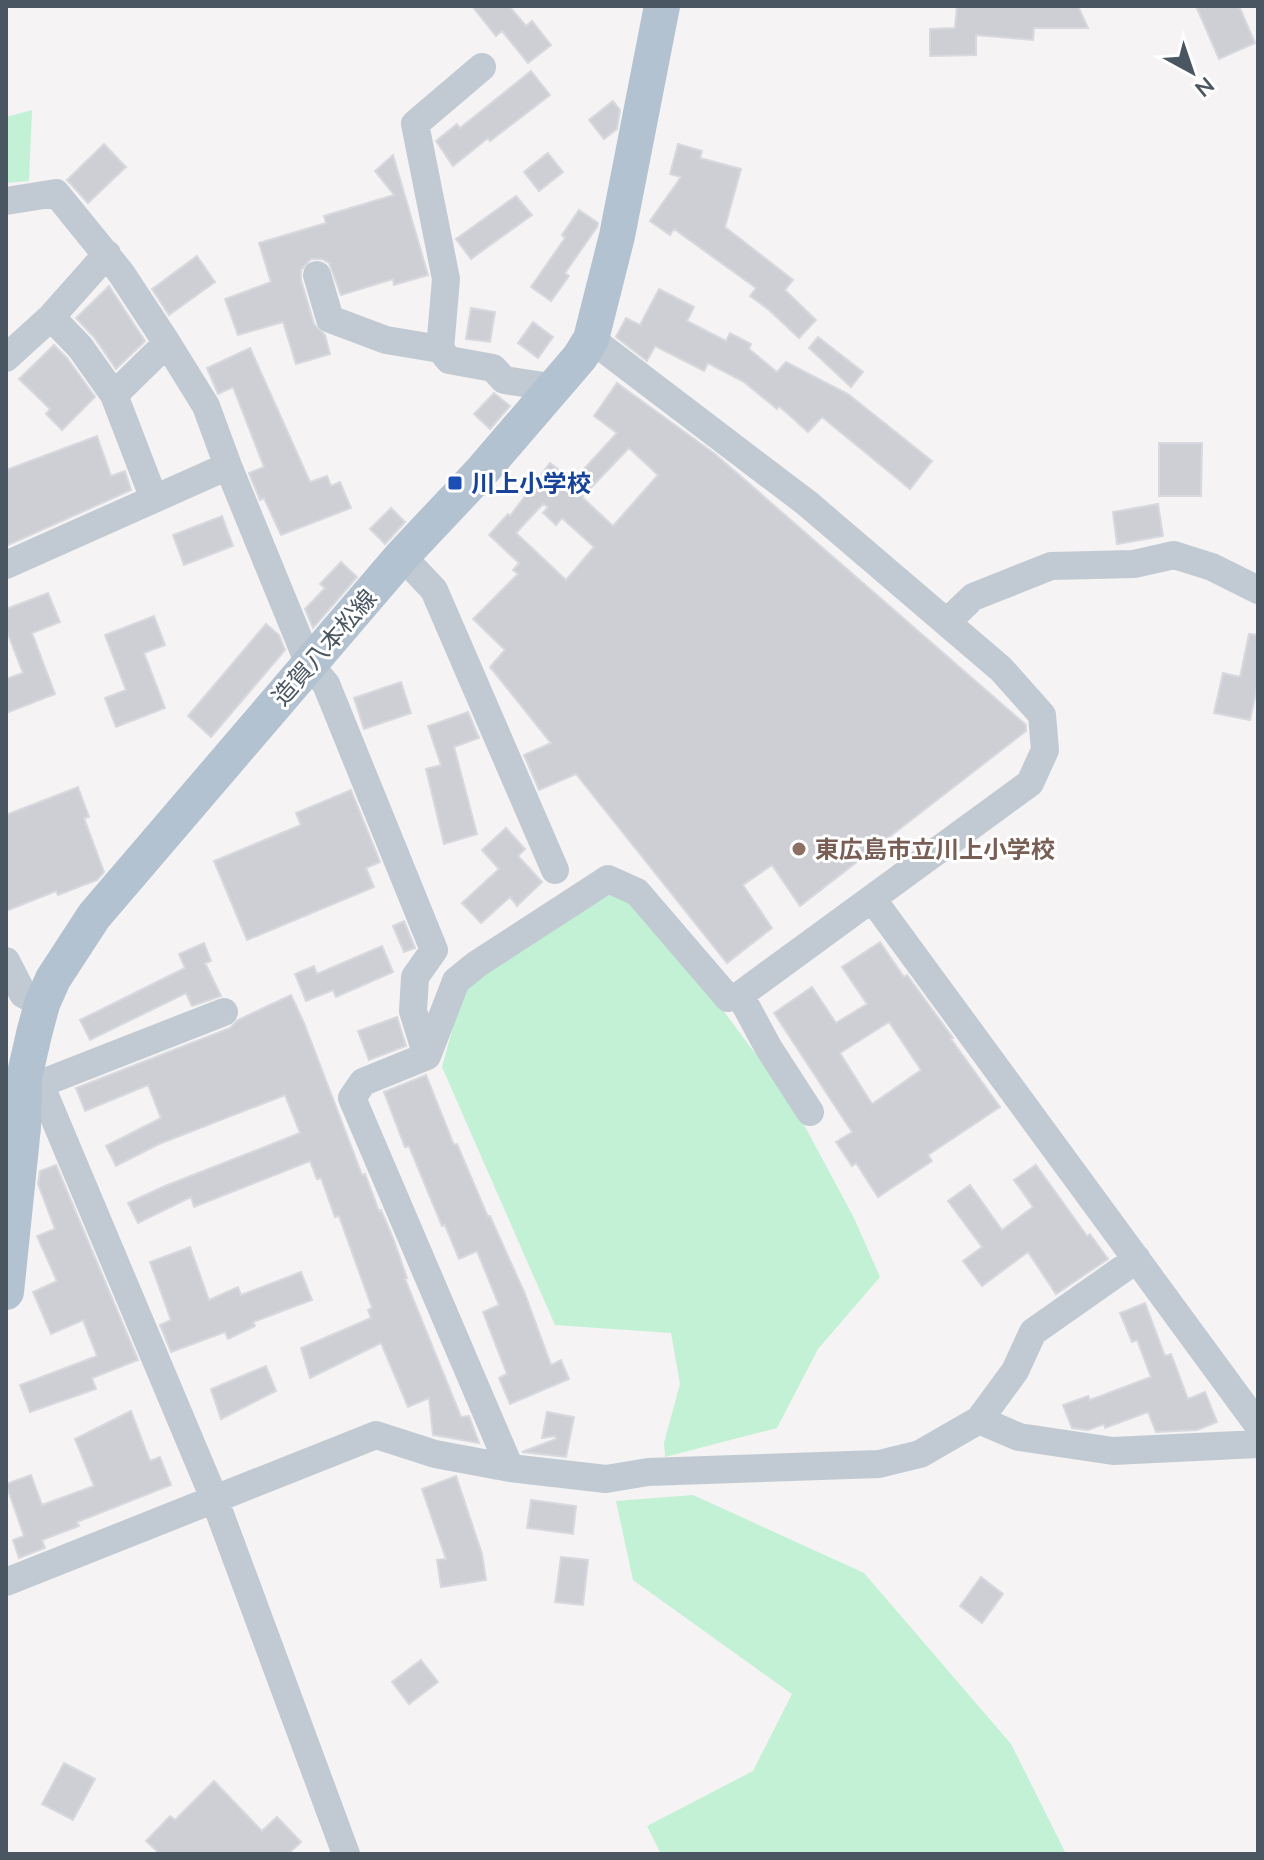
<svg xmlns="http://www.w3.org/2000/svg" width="1264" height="1860" font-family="Mulish,'Noto Sans JP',sans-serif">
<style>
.green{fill:#c3f1d5}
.building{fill:#cdcfd5;stroke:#d7d9de;stroke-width:2;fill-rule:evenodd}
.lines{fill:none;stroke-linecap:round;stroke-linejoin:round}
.minor{stroke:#c1cad2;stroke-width:28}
.major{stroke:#b3c2d1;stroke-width:36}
.transit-dot{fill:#1a4fb4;stroke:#fff;stroke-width:3}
.education-dot{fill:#8d6e63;stroke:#fff;stroke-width:3}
.labels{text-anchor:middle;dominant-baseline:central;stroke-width:6;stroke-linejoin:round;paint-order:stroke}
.transit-label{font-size:24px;font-weight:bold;fill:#164399;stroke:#fff;text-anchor:start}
.street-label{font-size:24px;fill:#4a5661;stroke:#fff}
.education-label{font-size:24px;font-weight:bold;fill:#785e54;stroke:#fff;text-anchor:start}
</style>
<rect width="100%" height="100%" fill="#f5f3f3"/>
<path class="green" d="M32,110L29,181L6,183V117Z
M627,887L697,975L794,1106L854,1218L880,1277L818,1349L777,1428L665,1457L664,1443L680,1384L671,1333L555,1325L442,1067L466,980L529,930Z
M693,1495L864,1573L1011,1744L1066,1854H661L647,1826L753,1771L792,1694L633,1580L616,1501Z"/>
<path class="building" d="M472,6H509L526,26L532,21L551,45L528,63L502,31L496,36Z
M957,6H1078L1088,28H1034L1033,40L976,35V55L930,56V29L955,28Z
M1196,6H1239L1255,43L1219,59Z
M531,71L550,95L490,141L488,138L453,166L436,141L457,124L460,128Z
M613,101L620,110L617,129L604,139L589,120Z
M104,144L126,167L88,203L67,180Z
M678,144L702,151L700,158L741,169L725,227L793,280L785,290L816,320L799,338L769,310L750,296L756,288L674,229L670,235L650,221L681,177L670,174Z
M548,153L563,172L539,191L524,172Z
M393,155L428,275L394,285L393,279L341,295L329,263L322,259H311L301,270V280L314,324L325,335L330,354L296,364L283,322L238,335L225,299L271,282L259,243L326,223L324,216L394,195L375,171Z
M516,196L532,215L471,259L456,239Z
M579,210L598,223L597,227L565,273L569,276L551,301L531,287L565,238L562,235Z
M197,256L215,282L169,315L152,289Z
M109,286L145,341L116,369L94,337L76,318Z
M659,289L694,307L687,321L726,341L730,333L751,344L749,349L777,372L786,362L848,394L932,461L910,489L822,417L808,432L779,406L777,409L744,382L708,363L704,371L655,346L647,361L616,337L626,318L640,325Z
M471,308L495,312L490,342L466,339Z
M533,322L553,337L538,358L518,343Z
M818,337L863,372L851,387L809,348Z
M54,345L67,358L95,397L62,430L46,414L50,409L19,379Z
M250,348L310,482L327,476L331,486L340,482L351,508L281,535L264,498L260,500L249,473L264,467L233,387L218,394L207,368Z
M617,383L715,454L1026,725V731L800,906L772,865L743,885L772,928L727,963L576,774L539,790L524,755L551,743L490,667L505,650L473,619L518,574L513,570L519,563L489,535L508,514L510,516L550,463L573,481L617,433L594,416ZM629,448L658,475L613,526L582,497ZM543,504L548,507L543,513L556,525L562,518L594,547L566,580L516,533Z
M494,393L510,406L490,429L474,414Z
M97,436L111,476L125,471L131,490L6,546V470Z
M1159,443H1202L1201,496H1159Z
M1158,504L1163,536L1117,544L1113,512Z
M391,508L405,522L385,544L370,529Z
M222,516L233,546L184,565L173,535Z
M341,562L357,577L313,628L305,609L325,588L320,584Z
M48,593L60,622L32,633L55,694L6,713V679L23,673L6,629V609Z
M154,616L165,645L144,653L165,708L116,727L105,698L126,690L105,635Z
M266,624L279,635L285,650L211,737L188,716Z
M1249,634L1258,635V683L1250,720L1214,713L1223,673L1240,677Z
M401,682L411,713L364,729L354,698Z
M468,712L479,738L454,747L477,834L444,844L426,769L441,765L428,726Z
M78,787L89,817L84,818L104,872L97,880L58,895L56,891L6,911V815Z
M351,790L380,862L366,868L374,887L247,940L214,861L301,825L296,813Z
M506,828L525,849L518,856L542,882L517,906L510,897L481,923L462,903L499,869L482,850Z
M404,921L415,948L404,952L393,926Z
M880,942L904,977L907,975L953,1038L951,1039L1000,1107L928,1155L932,1161L878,1197L856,1163L852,1166L836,1142L852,1132L774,1013L812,987L836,1023L867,1004L842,967ZM889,1022L921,1070L872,1104L840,1053Z
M204,943L211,961L205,963L221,996L192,1006L186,993L90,1040L80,1020L185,968L179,954Z
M382,946L393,972L336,997L333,990L306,1001L295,974L314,966L317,974Z
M291,995L304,1023L362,1175L365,1174L379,1211L381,1210L393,1238L407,1278L405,1279L461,1417L469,1416L479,1443L433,1435L429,1398L408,1407L381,1343L310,1378L301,1348L371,1318L368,1310L372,1308L339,1216L335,1217L321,1178L317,1179L310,1161L194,1207L191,1197L138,1223L128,1203L165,1186L300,1133L285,1095L159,1144L116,1166L106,1146L161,1118L148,1085L85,1111L76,1088L230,1028L238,1020Z
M397,1017L406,1046L369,1060L358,1031Z
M426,1075L454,1145L457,1144L488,1217L490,1216L525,1294L551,1365L561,1360L569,1379L510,1404L499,1378L507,1374L483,1312L499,1305L477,1251L459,1259L445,1225L442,1226L409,1146L405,1147L384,1092Z
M56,1165L138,1360L92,1378L96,1389L30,1412L20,1385L97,1356L83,1320L51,1334L33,1292L57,1281L37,1236L55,1229L38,1184L40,1171Z
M1036,1165L1087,1236L1090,1234L1108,1259L1056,1294L1028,1252L982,1286L963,1261L982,1247L948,1201L970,1185L1002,1230L1033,1207L1014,1180Z
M190,1247L209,1300L238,1287L241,1295L301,1272L312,1300L253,1322L255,1326L228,1339L225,1332L171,1352L160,1325L171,1320L150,1262Z
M1145,1303L1165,1356L1171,1354L1188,1399L1205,1392L1217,1422L1197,1430L1156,1432L1148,1412L1105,1428L1104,1424L1088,1430L1072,1428L1063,1405L1088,1396L1090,1400L1151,1377L1137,1340L1132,1342L1120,1313Z
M266,1366L276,1391L221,1419L211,1389Z
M131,1411L150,1461L160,1457L171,1485L77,1522L79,1526L42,1540L45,1548L19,1558L13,1540L24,1536L6,1484L31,1475L42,1505L94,1486L75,1439Z
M547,1412L574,1417L566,1457L522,1452L556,1439L555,1436L542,1438Z
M456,1476L482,1554L486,1580L441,1587L437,1560L446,1559L422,1489Z
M531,1500L576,1506L573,1534L527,1528Z
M561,1557L588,1560L583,1605L555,1602Z
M981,1577L1003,1594L982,1623L960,1606Z
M421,1660L438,1682L409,1704L392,1682Z
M64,1763L95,1779L73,1820L42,1804Z
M214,1781L262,1831L277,1817L301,1842L288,1854H160L146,1841L170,1816L175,1820Z"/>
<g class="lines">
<path class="minor" d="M482,67L415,124L446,279L440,349L449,360L493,368L504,380L544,386L552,390
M6,201L56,193L121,273L167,343L206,406L228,466
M317,275L330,319L386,340L440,349
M51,317L80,347L114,395L154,499
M6,358L51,317L107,254
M114,395L167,343
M402,556L434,590L555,870
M6,565L228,466L309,664L326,684L434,950L415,977L413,1011L427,1056
M948,621L973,597L1051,566L1134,564L1174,555L1212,567L1258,590
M873,900L1258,1425
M6,961L23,994L42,1004
M740,995L768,1047L810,1112
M24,1078L40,1084L214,1498L346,1854
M40,1084L224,1012
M979,1420L1019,1437L1113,1451L1258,1444
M510,1468L352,1098L363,1082L427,1056L456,981L477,964L608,879L637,892L728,998L740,995L1030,783L1045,750L1042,715L1001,669L808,504L591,339
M6,1582L376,1435L435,1454L510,1468L606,1479L648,1472L879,1464L920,1454L979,1420L1015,1371L1033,1332L1137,1259"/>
<path class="major" d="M6,1292L23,1127L24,1078L34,1034L42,1004L53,979L94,916L402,556L482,471L580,357L591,339L617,236L662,6"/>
</g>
<rect class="transit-dot" x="447" y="475" width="16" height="16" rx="4"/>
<circle class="education-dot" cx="799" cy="849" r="8"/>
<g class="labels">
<g class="transit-label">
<text x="471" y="483">川上小学校</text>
</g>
<g class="street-label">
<text transform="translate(324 647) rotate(-49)">造賀八本松線</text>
</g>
<g class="education-label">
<text x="815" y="849">東広島市立川上小学校</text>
</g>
</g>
<rect width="1264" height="1860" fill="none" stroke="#4a5661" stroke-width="16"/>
<g transform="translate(1192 72) rotate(140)" stroke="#ffffff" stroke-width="6" paint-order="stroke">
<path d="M0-6L14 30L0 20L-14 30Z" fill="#4a5661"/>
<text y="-12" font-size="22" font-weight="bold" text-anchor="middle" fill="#4a5661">N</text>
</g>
</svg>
